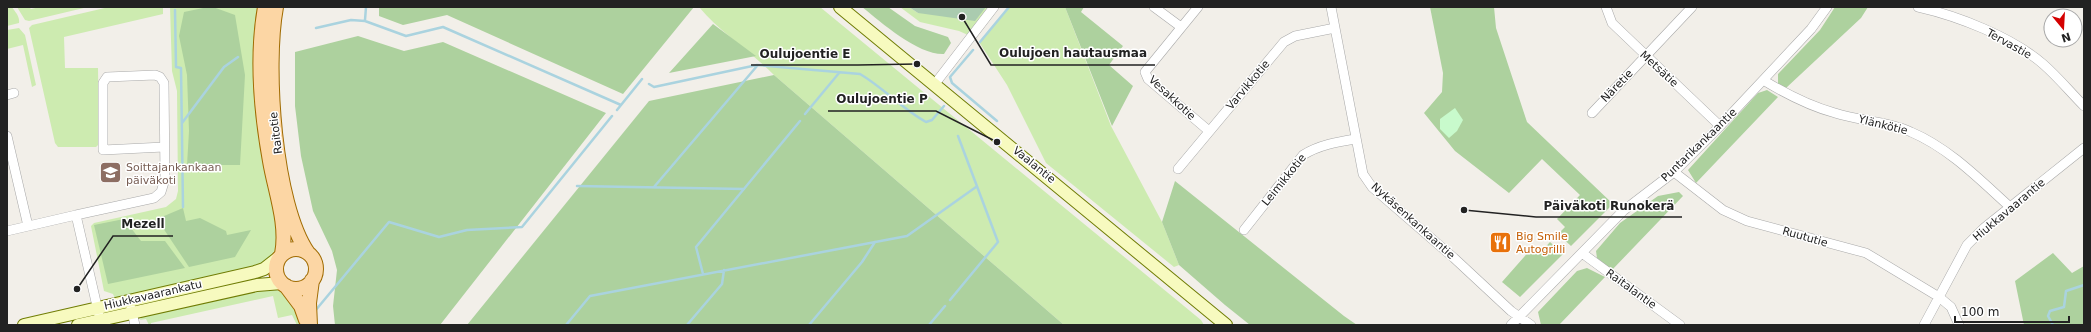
<svg xmlns="http://www.w3.org/2000/svg" width="2091" height="332" font-family="'DejaVu Sans',sans-serif">
<style>
.grass{fill:#cdebb0}
.forest{fill:#add19e}
.cemetery{fill:#aacbaf}
.park{fill:#c8facc}
.lines{fill:none;stroke-linecap:round;stroke-linejoin:round}
.stream{stroke:#aad3df;stroke-width:2.5}
.street-casing{stroke:#a9a9a9;stroke-width:10}
.secondary-casing{stroke:#707d05;stroke-width:14}
.primary-casing{stroke:#a06b00;stroke-width:16}
.street{stroke:#fff;stroke-width:9}
.secondary{stroke:#f7fabf;stroke-width:12}
.primary{stroke:#fcd6a4;stroke-width:14}
.labels{text-anchor:middle;dominant-baseline:central;stroke-width:3;stroke-linejoin:round;paint-order:stroke}
.street-label{font-size:11px;fill:#222;stroke:#fff}
.education-label{font-size:11px;fill:#785e54;stroke:#fff;text-anchor:start}
.food-label{font-size:11px;fill:#c56008;stroke:#fff;text-anchor:start}
.leader{fill:none;stroke:#222;stroke-width:1.5}
.callout-dot{fill:#222;stroke:#fff;stroke-width:1.5}
.callout-label{font-size:12px;text-anchor:middle;font-weight:bold;fill:#222;stroke:#fff;stroke-width:3;stroke-linejoin:round;paint-order:stroke}
</style>
<rect width="100%" height="100%" fill="#f2efe9"/>
<path class="grass" d="M7,7H12C15,12 20,16 19,23L7,26Z
M17,7H29L31,9L40,7H88L29,21L25,20Z
M109,7H163V14L64,37L65,68H98L99,144L96,147H58L55,143L29,28L32,25Z
M170,7H262L279,222V253L269,263L116,301L113,294L104,291L91,226L94,223L166,207L176,199L178,191L177,91L172,71Z
M699,7H820L1201,320L1204,325H1064L774,75C750,51 721,33 699,7Z
M900,7H909L918,13L953,7H990L968,35L959,31L920,22Z
M1009,7H1065L1111,126L1162,222L1179,265L1174,267L1046,163L1007,85L979,42Z
M19,28L25,35L36,85L32,87L23,45L7,49V30Z
M268,286L287,291L304,325H297L292,315L278,318L273,296L151,323V325H149L146,319L140,320L142,316Z"/>
<path class="forest" d="M208,7H213L235,15L245,75L240,165H187L189,131L187,75L179,36L184,12Z
M379,7H694L623,94L447,15L403,25L379,16Z
M862,7H888L915,26L948,37L951,43L944,54C918,55 882,23 862,7Z
M1065,7H1084L1081,12L1123,46L1109,65L1133,86L1112,126Z
M1430,7H1494L1496,28L1527,122L1613,204L1571,246L1558,234L1565,227L1557,219L1580,195L1542,159L1509,193L1455,151L1424,113L1442,92L1443,73Z
M1835,7H1868L1861,18L1786,88L1778,84V74L1820,30Z
M713,24L756,56L669,73Z
M358,36L404,51L443,42L606,113L440,325H335L333,306L337,270L332,251L313,211L301,156L295,106V52Z
M774,75L1064,325H467L649,101Z
M1767,90L1778,97L1696,183L1688,170L1758,93Z
M1175,181L1344,316L1357,325H1250L1225,305L1179,265L1162,222Z
M1679,192L1683,196L1612,270L1597,258L1596,251L1620,223L1658,196Z
M183,208L186,221L200,218L226,231L227,235L251,230L235,257L189,267L157,219Z
M124,219L141,241H165L185,268L108,284L94,225Z
M1550,242L1563,254L1520,297L1502,282L1531,249L1538,255Z
M2053,253L2072,273L2084,266V325H2024L2015,281Z
M1587,268L1605,277L1559,325H1541L1538,312L1577,271Z"/>
<path class="cemetery" d="M909,7H986L975,21L918,13Z"/>
<path class="park" d="M1455,108L1463,120L1457,131L1449,138L1440,129V119Z"/>
<g class="lines">
<path class="stream" d="M175,10L176,67L181,68L183,207
M365,20L366,7
M316,28L351,20L365,21L406,36L443,27L621,105
M980,42L1009,7
M973,50L950,77L952,83L997,121
M649,84L654,87L757,65L860,74C884,88 902,109 926,122L932,120L944,106
M617,110L642,79
M805,114L839,73
M182,123L224,67L238,57
M577,186L744,189
M654,187L757,66
M703,274L696,247L800,121
M950,300L998,242L958,136
M315,311L389,222L439,237L467,230L522,227L612,116
M566,325L590,296L907,236L976,187
M687,325L722,284L724,270
M809,325L862,262L875,242
M929,325L945,306
M2053,325L2048,316L2050,311L2064,307L2066,291L2084,285"/>
<defs>
<path id="street" d="M1154,7L1181,27
M1198,7L1145,72L1148,79L1209,131
M1331,7L1363,174L1372,187L1454,258L1511,311L1531,325
M1606,7L1612,23L1720,126
M1918,7C1958,16 2012,37 2043,64C2058,77 2071,93 2084,106
M1763,80C1786,94 1809,106 1835,113C1860,121 1887,121 1911,132C1949,148 1980,180 2010,207
M934,85L994,7
M7,95L14,93
M1592,113L1692,7
M7,136L28,226
M1178,169L1284,42L1295,36L1335,28
M1674,172L1723,210L1747,221L1866,253L1939,297L1951,307L1959,325
M1244,230L1303,155C1319,145 1337,142 1355,139
M7,231L76,215
M1582,253L1680,325
M131,308L135,325
M99,315L76,215L154,198L161,192L165,179L164,83L160,77L155,75L107,77L103,83V150L164,147
M1511,325L1623,211L1674,172L1720,126L1811,29L1827,7
M1924,325L1967,245L1984,228L2084,148"/>
<path id="secondary" d="M840,7L1226,325
M24,325L255,272L264,269L278,258
M78,325L257,285L282,283"/>
<path id="primary" d="M265,7C256,58 261,111 270,161C275,191 288,224 282,254
M276,7C265,66 274,204 308,253
M276 269a20 20 0 1 1 40 0a20 20 0 1 1-40 0Z
M286,286L301,306L306,320
M310,325L309,303L312,280"/>
</defs>
<use href="#street" class="street-casing"/>
<use href="#secondary" class="secondary-casing"/>
<use href="#primary" class="primary-casing"/>
<use href="#street" class="street"/>
<use href="#secondary" class="secondary"/>
<use href="#primary" class="primary"/>
</g>
<defs>
<symbol id="school-square" viewBox="-11 -11 22 22"><rect x="-9" y="-9" width="18" height="18" rx="4" fill="#8d6e63" stroke="#fff"/><path d="M0-5L7-2L0 1L-7-2ZM-4 1L0 2.5L4 1V4Q0 6-4 4Z" fill="#fff"/></symbol>
<symbol id="restaurant-square" viewBox="-11 -11 22 22"><rect x="-9" y="-9" width="18" height="18" rx="4" fill="#e8710a" stroke="#fff"/><path d="M-5-6h1v4h1v-4h1v4h1v-4h1v5L-1.5 .5V6h-2V.5L-5-1ZM5-6V6H3V1.5H1.5Q1.5-4 5-6Z" fill="#fff"/></symbol>
</defs>
<g fill-rule="evenodd">
<use href="#school-square" x="98" y="160" width="25" height="25"/>
<use href="#restaurant-square" x="1488" y="230" width="25" height="25"/>
</g>
<g class="labels">
<g class="street-label">
<text transform="translate(2009 44) rotate(29)">Tervastie</text>
<text transform="translate(1659 69) rotate(43)">Metsätie</text>
<text transform="translate(1248 85) rotate(-50)">Varvikkotie</text>
<text transform="translate(1617 86) rotate(-46)">Näretie</text>
<text transform="translate(1172 98) rotate(43)">Vesakkotie</text>
<text transform="translate(1883 125) rotate(14)">Ylänkötie</text>
<text transform="translate(276 133) rotate(-97)">Raitotie</text>
<text transform="translate(1699 145) rotate(-44)">Puntarikankaantie</text>
<text transform="translate(1034 165) rotate(39)">Vaalantie</text>
<text transform="translate(1284 180) rotate(-51)">Leimikkotie</text>
<text transform="translate(2009 210) rotate(-40)">Hiukkavaarantie</text>
<text transform="translate(1413 221) rotate(42)">Nykäsenkankaantie</text>
<text transform="translate(1805 237) rotate(16)">Ruututie</text>
<text transform="translate(1631 289) rotate(36)">Raitalantie</text>
<text transform="translate(153 295) rotate(-13)">Hiukkavaarankatu</text>
</g>
<g class="education-label">
<text x="126" y="167">Soittajankankaan<tspan x="126" dy="13">päiväkoti</tspan></text>
</g>
<g class="food-label">
<text x="1516" y="236">Big Smile<tspan x="1516" dy="13">Autogrilli</tspan></text>
</g>
</g>
<path class="leader" d="M962 17L991 65H1155M917 64L858 65H751M997 142L936 111H828M1464 210L1536 217H1682M77 289L113 236H173"/>
<g class="callout-dot">
<circle cx="962" cy="17" r="4"/>
<circle cx="917" cy="64" r="4"/>
<circle cx="997" cy="142" r="4"/>
<circle cx="1464" cy="210" r="4"/>
<circle cx="77" cy="289" r="4"/>
</g>
<g class="callout-label">
<text x="1073" y="57">Oulujoen hautausmaa</text>
<text x="805" y="58">Oulujoentie E</text>
<text x="882" y="103">Oulujoentie P</text>
<text x="1609" y="210">Päiväkoti Runokerä</text>
<text x="143" y="228">Mezell</text>
</g>
<rect width="2091" height="332" fill="none" stroke="#222222" stroke-width="16"/>
<g transform="translate(2063 28) rotate(162)"><circle r="19" fill="#ffffff" stroke="#a7a7a7"/>
<path d="M0-3L7 15L0 10L-7 15Z" fill="#d40000"/>
<text y="-6" font-size="11" font-weight="bold" text-anchor="middle" fill="#222222">N</text>
</g>
<path d="M1955 316v6h114v-6" fill="none" stroke="#222222" stroke-width="2"/>
<text x="1961" y="316" font-size="12" fill="#222222" stroke="#ffffff" stroke-width="3" paint-order="stroke">100 m</text>
</svg>
